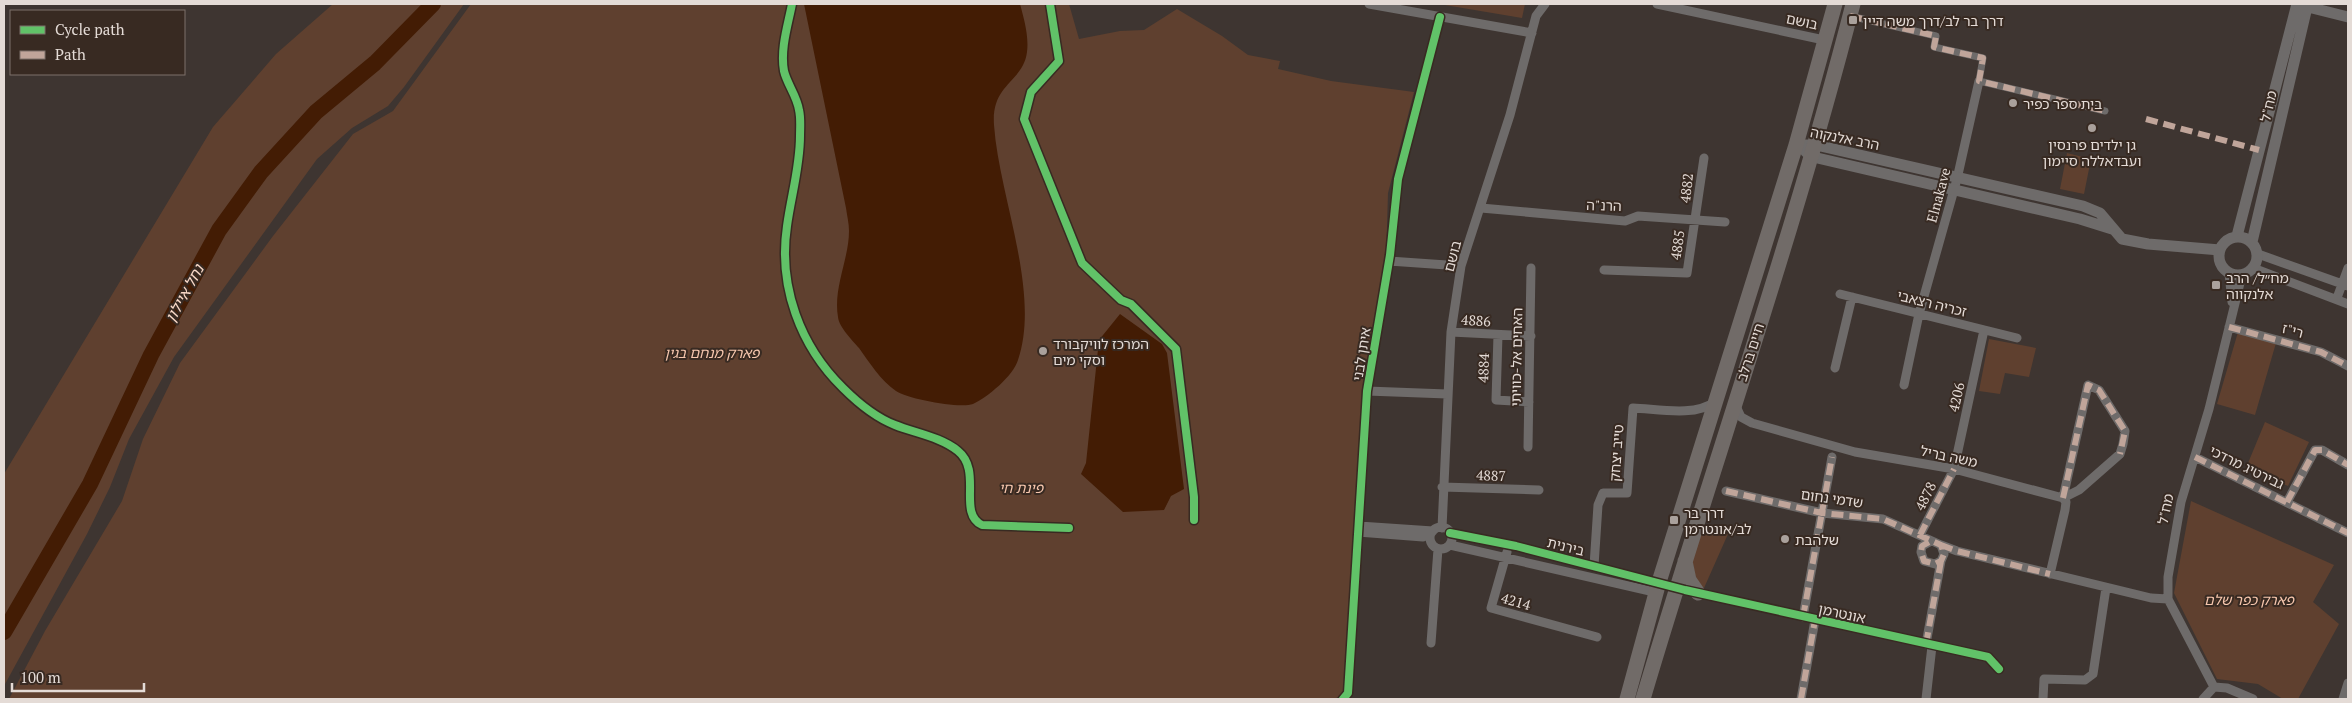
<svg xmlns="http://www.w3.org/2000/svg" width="2352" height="703" font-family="'PT Serif','Noto Sans Hebrew',serif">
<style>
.green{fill:#5f402f}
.water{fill:#431c04}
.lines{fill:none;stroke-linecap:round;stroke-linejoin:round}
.river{stroke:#431c04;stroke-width:16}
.pedestrian{stroke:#6e6b6a;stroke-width:7}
.minor{stroke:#6e6b6a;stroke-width:9}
.tertiary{stroke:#6e6b6a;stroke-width:11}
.primary{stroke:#716b68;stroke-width:15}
.quiet{stroke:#c0a59a;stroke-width:6;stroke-dasharray:12 6;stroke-linecap:butt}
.cycleway-casing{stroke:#382a22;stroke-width:11}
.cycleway{stroke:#61c268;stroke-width:8}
.poi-dot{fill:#aaa19c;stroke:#382a22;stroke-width:2}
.labels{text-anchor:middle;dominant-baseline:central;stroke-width:4;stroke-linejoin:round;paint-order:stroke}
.poi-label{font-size:14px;fill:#e4dbd6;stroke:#382a22;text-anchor:start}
.street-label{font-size:14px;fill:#e4dbd6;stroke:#382a22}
.park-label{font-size:14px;font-style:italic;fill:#f7c7ae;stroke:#382a22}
.water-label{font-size:15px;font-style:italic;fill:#fadac9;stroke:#382a22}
</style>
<rect width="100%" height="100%" fill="#3e3531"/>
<path class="green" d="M333,4H464L404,87L388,106L352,128L317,159L174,357L129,439L110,487L87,534L4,686V474L213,127L276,54Z
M471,4H1069L1079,39L1120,31L1144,30L1177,9L1222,36L1248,55L1280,61L1278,69L1331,81L1414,92L1388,193L1386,260L1364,389L1344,692L1335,699H9L45,631L122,501L143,439L180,363L273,236L353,134L393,111Z
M1439,4H1525L1522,18Z
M2067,153L2091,159L2084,194L2060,189Z
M2238,332L2276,343L2255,415L2217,404Z
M1989,339L2036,348L2029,377L2005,373L2000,394L1979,391Z
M2265,422L2309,442L2288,486L2246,468Z
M2191,501L2334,565L2313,602L2339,624L2298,699H2283L2258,684L2217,679L2174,593Z
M1703,529L1728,534L1704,588L1696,581L1692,559Z"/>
<path class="water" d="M804,4H1020C1024,19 1029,36 1027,52C1023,83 991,83 994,125C999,197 1041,292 1018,360C1013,376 988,397 973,404C960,409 908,399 896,391C881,381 869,362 859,348C852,340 839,327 838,317C833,288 849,259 849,231C849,223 847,216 846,208Z
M1120,314L1162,344L1167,353L1184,489L1171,496L1164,510L1123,512L1081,474L1086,463L1099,340Z"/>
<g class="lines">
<path class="river" d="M4,632L90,484L151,355L219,230L261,172L316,112L375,63L433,4"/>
<path class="pedestrian" d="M792,4C788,25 780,49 784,71C787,84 797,96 799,110C801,118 800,128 800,136C800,167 791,196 787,226C778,286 800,346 843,388C857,402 877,418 895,425C915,433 941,437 958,451C983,471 957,513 982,525L1069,528
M1050,4L1059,61L1031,92L1024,119L1082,263L1121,300L1131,304L1176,349L1194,497V520
M1850,16L1936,36L1934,47L1983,58L1979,81L2105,111"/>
<path class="minor" d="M1369,4L1532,33
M1657,4L1824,40
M1481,208L1625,221L1638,216L1725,222
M2258,254L2348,286
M1389,261L1461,266
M2253,268L2348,304
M1604,270L1687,273L1704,158
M2229,273L2232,302
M1840,294L2017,338
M2337,298L2348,268
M2229,327L2321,352L2348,366
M1451,332L1531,336
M1498,335L1496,400L1529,402
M1835,368L1852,297
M1904,385L1919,314L1957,179L1979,81
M2088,385L2099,390L2125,431L2123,444L2120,454L2079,490L2063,498Z
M1367,391L1447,394
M1736,406L1741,417L1752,423L1855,452L1954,469L2063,498L2066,502L2065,510L2050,574
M1528,447L1531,268
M2195,457L2348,533
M1442,487L1539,490
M1726,491L1822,513L1883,519L1941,545L1944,554L1941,561L1935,564L1924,561L1921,552L1922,546L1931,541
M2287,502L2315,450H2322L2348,465
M1359,526L1433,531
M1430 538a11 11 0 1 1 22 0a11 11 0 1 1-22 0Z
M1442,528L1451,332L1461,266L1510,115L1536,16L1545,4
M1358,532L1423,537
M1450,533L1516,546L1685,590L1988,657L1999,669
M1920,535L1954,469L1984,330
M1450,545L1650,591H1659
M1941,545L1957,551L2151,598L2168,599
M1507,552L1491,608L1597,637
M1594,566L1598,505L1603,493H1627L1633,408C1658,409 1694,417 1715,402
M1803,617L1832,457
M1431,643L1438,549
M1926,644L1941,561
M2214,687L2227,688L2253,699
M1343,699L1348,693L1367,391L1390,255L1398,179L1440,17
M1801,699L1815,620
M1926,699L1932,646
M2043,699L2044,679L2085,680L2093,674L2106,588
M2203,699L2214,687L2168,599V577L2181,502L2209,409L2242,275
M2343,699L2348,683"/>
<path class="tertiary" d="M2300,5L2348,17
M1796,145H1816L2083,206L2100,213L2122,239L2148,244L2220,250
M1806,152L1813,157L2080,219L2112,229
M2237,236L2297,4
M2219 256a19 19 0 1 1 38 0a19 19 0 1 1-38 0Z
M2252,242L2307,7"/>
<path class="primary" d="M1685,561L1689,580L1698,593
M1627,699L1659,582L1796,145L1835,4
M1643,699C1712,467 1793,238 1853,4"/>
<path class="quiet" d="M1850,16L1936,36L1934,47L1983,58L1979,81L2105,111
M2146,119L2259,150
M2229,327L2321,352L2348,366
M2195,457L2348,533
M1726,491L1822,513L1883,519L1941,545L1944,554L1941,561L1935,564L1924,561L1921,552L1922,546L1931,541
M2063,498L2088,385L2099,390L2125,431L2120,454
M2287,502L2315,450H2322L2348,465
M1920,535L1954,469
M1941,545L1957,551L2050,574
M1803,617L1832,457
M1926,644L1941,561
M1801,699L1815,620"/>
<defs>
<path id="cycleway" d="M792,4C788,25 780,49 784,71C787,84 797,96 799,110C801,118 800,128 800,136C800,167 791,196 787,226C778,286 800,346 843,388C857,402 877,418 895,425C915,433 941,437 958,451C983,471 957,513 982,525L1069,528
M1050,4L1059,61L1031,92L1024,119L1082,263L1121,300L1131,304L1176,349L1194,497V520
M1450,533L1516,546L1685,590L1988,657L1999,669
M1343,699L1348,693L1367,391L1390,255L1398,179L1440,17"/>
</defs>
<use href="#cycleway" class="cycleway-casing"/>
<use href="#cycleway" class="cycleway"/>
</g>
<g class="poi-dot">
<rect x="1848" y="15" width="10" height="10" rx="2.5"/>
<circle cx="2013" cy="103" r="5"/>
<circle cx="2092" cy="128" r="5"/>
<rect x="2211" y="280" width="10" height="10" rx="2.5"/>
<circle cx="1043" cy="351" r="5"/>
<rect x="1669" y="515" width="10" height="10" rx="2.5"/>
<circle cx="1785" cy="539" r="5"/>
</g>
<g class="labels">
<g class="poi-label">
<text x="1863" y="20">דרך בר לב/דרך משה דיין</text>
<text x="2023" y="103">בית ספר כפיר</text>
<text x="2092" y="144" text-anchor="middle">גן ילדים פרנסין<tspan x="2092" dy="16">ועבדאללה סיימון</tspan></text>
<text x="2226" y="277">מח״ל/ הרב<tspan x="2226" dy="16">אלנקווה</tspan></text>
<text x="1053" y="343">המרכז לוויקבורד<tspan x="1053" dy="16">וסקי מים</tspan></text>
<text x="1684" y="512">דרך בר<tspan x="1684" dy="16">לב/אונטרמן</tspan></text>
<text x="1795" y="539">שלהבת</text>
</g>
<g class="street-label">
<text transform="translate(1802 21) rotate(12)">בושם</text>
<text transform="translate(2268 106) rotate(-77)">מח"ל</text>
<text transform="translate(1845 138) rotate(11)">הרב אלנקוה</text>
<text transform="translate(1686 188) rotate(-83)">4882</text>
<text transform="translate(1938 195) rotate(-75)">Elnakave</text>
<text transform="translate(1604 205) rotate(2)">הרנ"ה</text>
<text transform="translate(1677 245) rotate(-82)">4885</text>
<text transform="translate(1452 256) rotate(-75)">בושם</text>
<text transform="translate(1932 303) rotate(14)">זכריה רצאבי</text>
<text transform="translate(1476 320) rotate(4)">4886</text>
<text transform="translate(2293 330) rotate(15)">רי"ז</text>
<text transform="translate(1750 352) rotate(-72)">חיים ברלב</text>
<text transform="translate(1361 354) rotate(-81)">איתן לבני</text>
<text transform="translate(1516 357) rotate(-89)">האחים אל-כוויתי</text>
<text transform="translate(1483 368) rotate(-88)">4884</text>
<text transform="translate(1956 397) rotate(-77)">4206</text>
<text transform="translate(1616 453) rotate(-86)">טייב יצחק</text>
<text transform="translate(1949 456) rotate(12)">משה בריל</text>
<text transform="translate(2247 467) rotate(26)">גבירטיג מרדכי</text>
<text transform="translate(1491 475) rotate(2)">4887</text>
<text transform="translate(1925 496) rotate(-63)">4878</text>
<text transform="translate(1832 498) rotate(8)">שדמי נחום</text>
<text transform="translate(2165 509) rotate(-78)">מח"ל</text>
<text transform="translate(1566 546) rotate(14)">בירנית</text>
<text transform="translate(1516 601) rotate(16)">4214</text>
<text transform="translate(1842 613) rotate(12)">אונטרמן</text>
</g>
<g class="park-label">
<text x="712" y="352">פארק מנחם בגין</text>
<text x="1021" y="487">פינת חי</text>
<text x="2249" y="599">פארק כפר שלם</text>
</g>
<g class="water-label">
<text transform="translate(184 293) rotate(-61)">נחל איילון</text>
</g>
</g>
<rect width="2352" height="703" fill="none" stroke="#e4dbd6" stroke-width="10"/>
<rect x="10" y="10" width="175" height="65" fill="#382a22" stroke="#7d716a"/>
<rect x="20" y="26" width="25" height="8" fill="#61c268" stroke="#7d716a"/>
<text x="55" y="35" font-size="15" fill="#e4dbd6">Cycle path</text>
<rect x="20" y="51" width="25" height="8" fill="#c0a59a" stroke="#7d716a"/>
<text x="55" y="60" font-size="15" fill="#e4dbd6">Path</text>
<path d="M12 683v8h132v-8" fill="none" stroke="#e4dbd6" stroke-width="2.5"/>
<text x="20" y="683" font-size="15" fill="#e4dbd6" stroke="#382a22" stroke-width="4" paint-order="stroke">100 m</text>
</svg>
